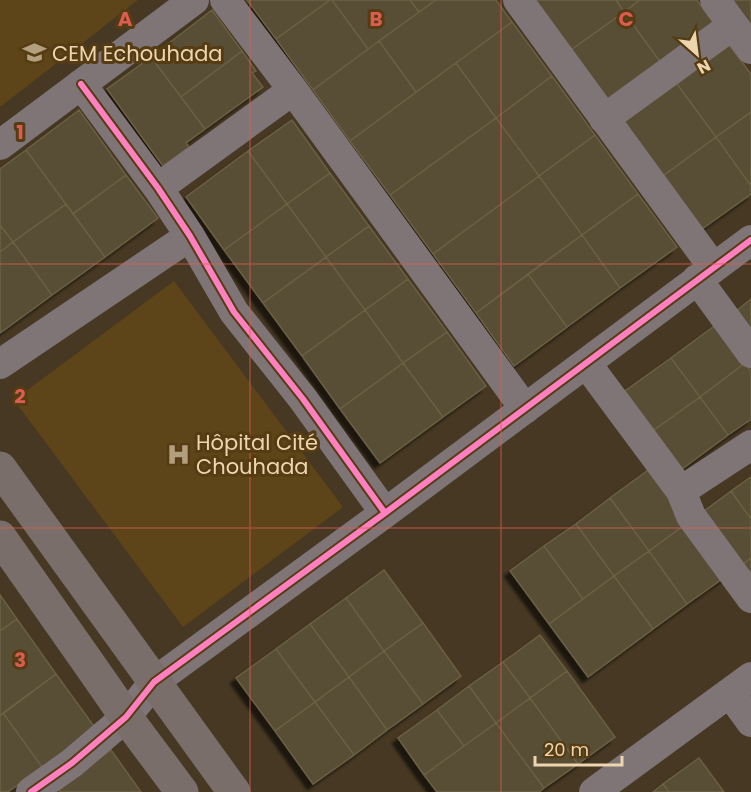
<svg xmlns="http://www.w3.org/2000/svg" width="751" height="792" font-family="Poppins,sans-serif">
<style>
.built{fill:#5d4419}
.building{fill:#584d34;stroke:#6b6043;stroke-width:1.5;filter:url(#shadow)}
.lines{fill:none;stroke-linecap:round;stroke-linejoin:round}
.street{stroke:#7f7577;stroke-width:30}
.secondary{stroke:#796e69;stroke-width:33}
.cycleway-casing{stroke:#553c13;stroke-width:10}
.cycleway{stroke:#ff80c0;stroke-width:6}
.grid{fill:none;stroke:#dd5c51;stroke-width:1.5;stroke-opacity:0.55}
.labels{text-anchor:middle;dominant-baseline:central;stroke-width:6;stroke-linejoin:round;paint-order:stroke}
.poi-label{font-size:21px;fill:#edd5b0;stroke:#553c13;text-anchor:start}
.grid-label{font-size:20px;text-anchor:middle;font-weight:bold;fill:#dd5c51;stroke:#553c13;stroke-width:6;stroke-linejoin:round;paint-order:stroke}
</style>
<defs>
<filter id="shadow"><feDropShadow dx="-5.5" dy="5.5" stdDeviation="1.5" flood-color="#0009"/></filter>
</defs>
<rect width="100%" height="100%" fill="#463822"/>
<path class="built" d="M0,0H138L0,107Z
M174,281L343,507L183,627L14,400Z"/>
<path class="building" d="M247,0H330L276,39Z
M330,0H332L368,49L313,90L276,39Z
M332,0H410L419,12L368,49Z
M410,0H436L419,12Z
M436,0H496L512,22L416,92L379,41Z
M535,0H616L624,12L571,50Z
M616,0H640L624,12Z
M640,0H697L714,24L661,63L624,12Z
M729,0H751V30Z
M212,10L242,51L181,97L151,57Z
M624,12L661,63L608,101L571,50Z
M512,22L552,76L496,118L456,63Z
M379,41L416,92L350,141L313,90Z
M729,45L751,74V112L716,137L677,84Z
M242,51L256,71L252,73L263,87L205,129L181,97Z
M151,57L205,129L186,143L189,147L163,166L107,89Z
M456,63L496,118L390,195L350,141Z
M552,76L595,135L539,176L496,118Z
M677,84L716,137L663,176L624,122Z
M79,110L126,175L73,214L26,150Z
M751,112V186L716,137Z
M496,118L539,176L433,254L390,195Z
M292,120L330,173L287,204L248,151Z
M595,135L638,194L582,235L539,176Z
M716,137L751,186V194L702,229L663,176Z
M26,150L66,204L13,242L0,225V169Z
M248,151L287,204L224,250L186,197Z
M330,173L369,226L326,257L287,204Z
M126,175L158,218L105,257L73,214Z
M539,176L582,235L476,313L433,254Z
M638,194L677,247L620,288L582,235Z
M66,204L105,257L52,295L13,242Z
M287,204L326,257L263,303L224,250Z
M0,225L13,242L0,252Z
M369,226L408,279L365,310L326,257Z
M582,235L620,288L567,327L528,274Z
M13,242L52,295L0,333V252Z
M326,257L365,310L302,356L263,303Z
M528,274L567,327L514,366L476,313Z
M408,279L447,332L403,363L365,310Z
M751,299V334L735,312Z
M365,310L403,363L340,409L302,356Z
M717,324L745,363L700,397L671,358Z
M447,332L486,386L443,417L403,363Z
M671,358L700,397L654,430L625,391Z
M403,363L443,417L380,463L340,409Z
M745,363L751,371V419L728,435L700,397Z
M700,397L728,435L682,469L654,430Z
M651,468L690,521L649,551L610,498Z
M751,477V519L731,491Z
M731,491L751,519V558L735,570L696,517Z
M610,498L649,551L614,576L576,524Z
M690,521L729,574L687,604L649,551Z
M576,524L614,576L583,599L544,546Z
M544,546L583,599L549,624L510,571Z
M649,551L687,604L653,629L614,576Z
M751,558V591L735,570Z
M384,570L423,623L384,651L346,598Z
M614,576L653,629L588,677L549,624Z
M0,595L17,619L0,631Z
M346,598L384,651L349,677L310,624Z
M17,619L56,674L0,716V631Z
M423,623L461,676L423,704L384,651Z
M310,624L349,677L315,702L276,649Z
M540,635L567,671L530,698L503,662Z
M276,649L315,702L275,731L236,678Z
M384,651L423,704L387,730L349,677Z
M503,662L530,698L496,723L469,686Z
M567,671L615,737L578,764L530,698Z
M56,674L96,729L42,767L3,713Z
M349,677L387,730L354,755L315,702Z
M469,686L496,723L464,746L437,710Z
M530,698L578,764L544,788L496,723Z
M315,702L354,755L313,784L275,731Z
M437,710L464,746L424,775L398,738Z
M3,713L42,767L8,792H0V716Z
M496,723L544,788L539,792H437L424,775Z
M111,750L141,792H60L57,788Z
M699,758L724,792H669L663,784Z
M663,784L669,792H653Z"/>
<g class="lines">
<path class="street" d="M225,0L293,90L525,409
M518,0L713,267
M715,0L751,49
M81,84L158,188L190,236L234,312L303,399L385,513
M604,119L733,25
M0,145L194,0
M158,188L293,90
M697,279L751,353
M586,363L681,491L691,516L751,598
M0,364L190,236
M681,491L751,445
M730,693L751,722
M31,792L72,763L126,717L154,682L385,513L751,240
M594,792L751,677"/>
<path class="secondary" d="M0,468L234,792
M0,537L94,671L126,717L182,792"/>
<defs>
<path id="cycleway" d="M81,84L158,188L190,236L234,312L303,399L385,513
M31,792L72,763L126,717L154,682L385,513L751,240"/>
</defs>
<use href="#cycleway" class="cycleway-casing"/>
<use href="#cycleway" class="cycleway"/>
</g>
<path class="grid" d="M250,0V792M501,0V792M0,264H751M0,528H751"/>
<defs>
<symbol id="school-bare" viewBox="-9 -9 18 18"><path d="M0-5L7-2L0 1L-7-2ZM-4 1L0 2.5L4 1V4Q0 6-4 4Z" fill="#b39e7e" stroke="#553c13" stroke-width="2.5" paint-order="stroke"/></symbol>
<symbol id="hospital-bare" viewBox="-9 -9 18 18"><path d="M-5-5h3v3.5h4V-5h3V5h-3V1.5h-4V5h-3Z" fill="#b39e7e" stroke="#553c13" stroke-width="2.5" paint-order="stroke"/></symbol>
</defs>
<g fill-rule="evenodd">
<use href="#school-bare" x="18" y="36" width="33" height="33"/>
<use href="#hospital-bare" x="162" y="438" width="33" height="33"/>
</g>
<g class="labels">
<g class="poi-label">
<text x="52" y="53">CEM Echouhada</text>
<text x="196" y="442">Hôpital Cité<tspan x="196" dy="24">Chouhada</tspan></text>
</g>
</g>
<g class="grid-label">
<text x="125" y="26">A</text>
<text x="376" y="26">B</text>
<text x="626" y="26">C</text>
<text x="20" y="139">1</text>
<text x="20" y="403">2</text>
<text x="20" y="667">3</text>
</g>
<g transform="translate(697 54) rotate(152)" stroke="#553c13" stroke-width="4.5" paint-order="stroke">
<path d="M0-4.5L10 22L0 15L-10 22Z" fill="#edd5b0"/>
<text y="-9" font-size="16" font-weight="bold" text-anchor="middle" fill="#edd5b0">N</text>
</g>
<path d="M535 756v9h87v-9" fill="none" stroke="#edd5b0" stroke-width="3"/>
<text x="544" y="756" font-size="18" fill="#edd5b0" stroke="#553c13" stroke-width="4.5" paint-order="stroke">20 m</text>
</svg>
